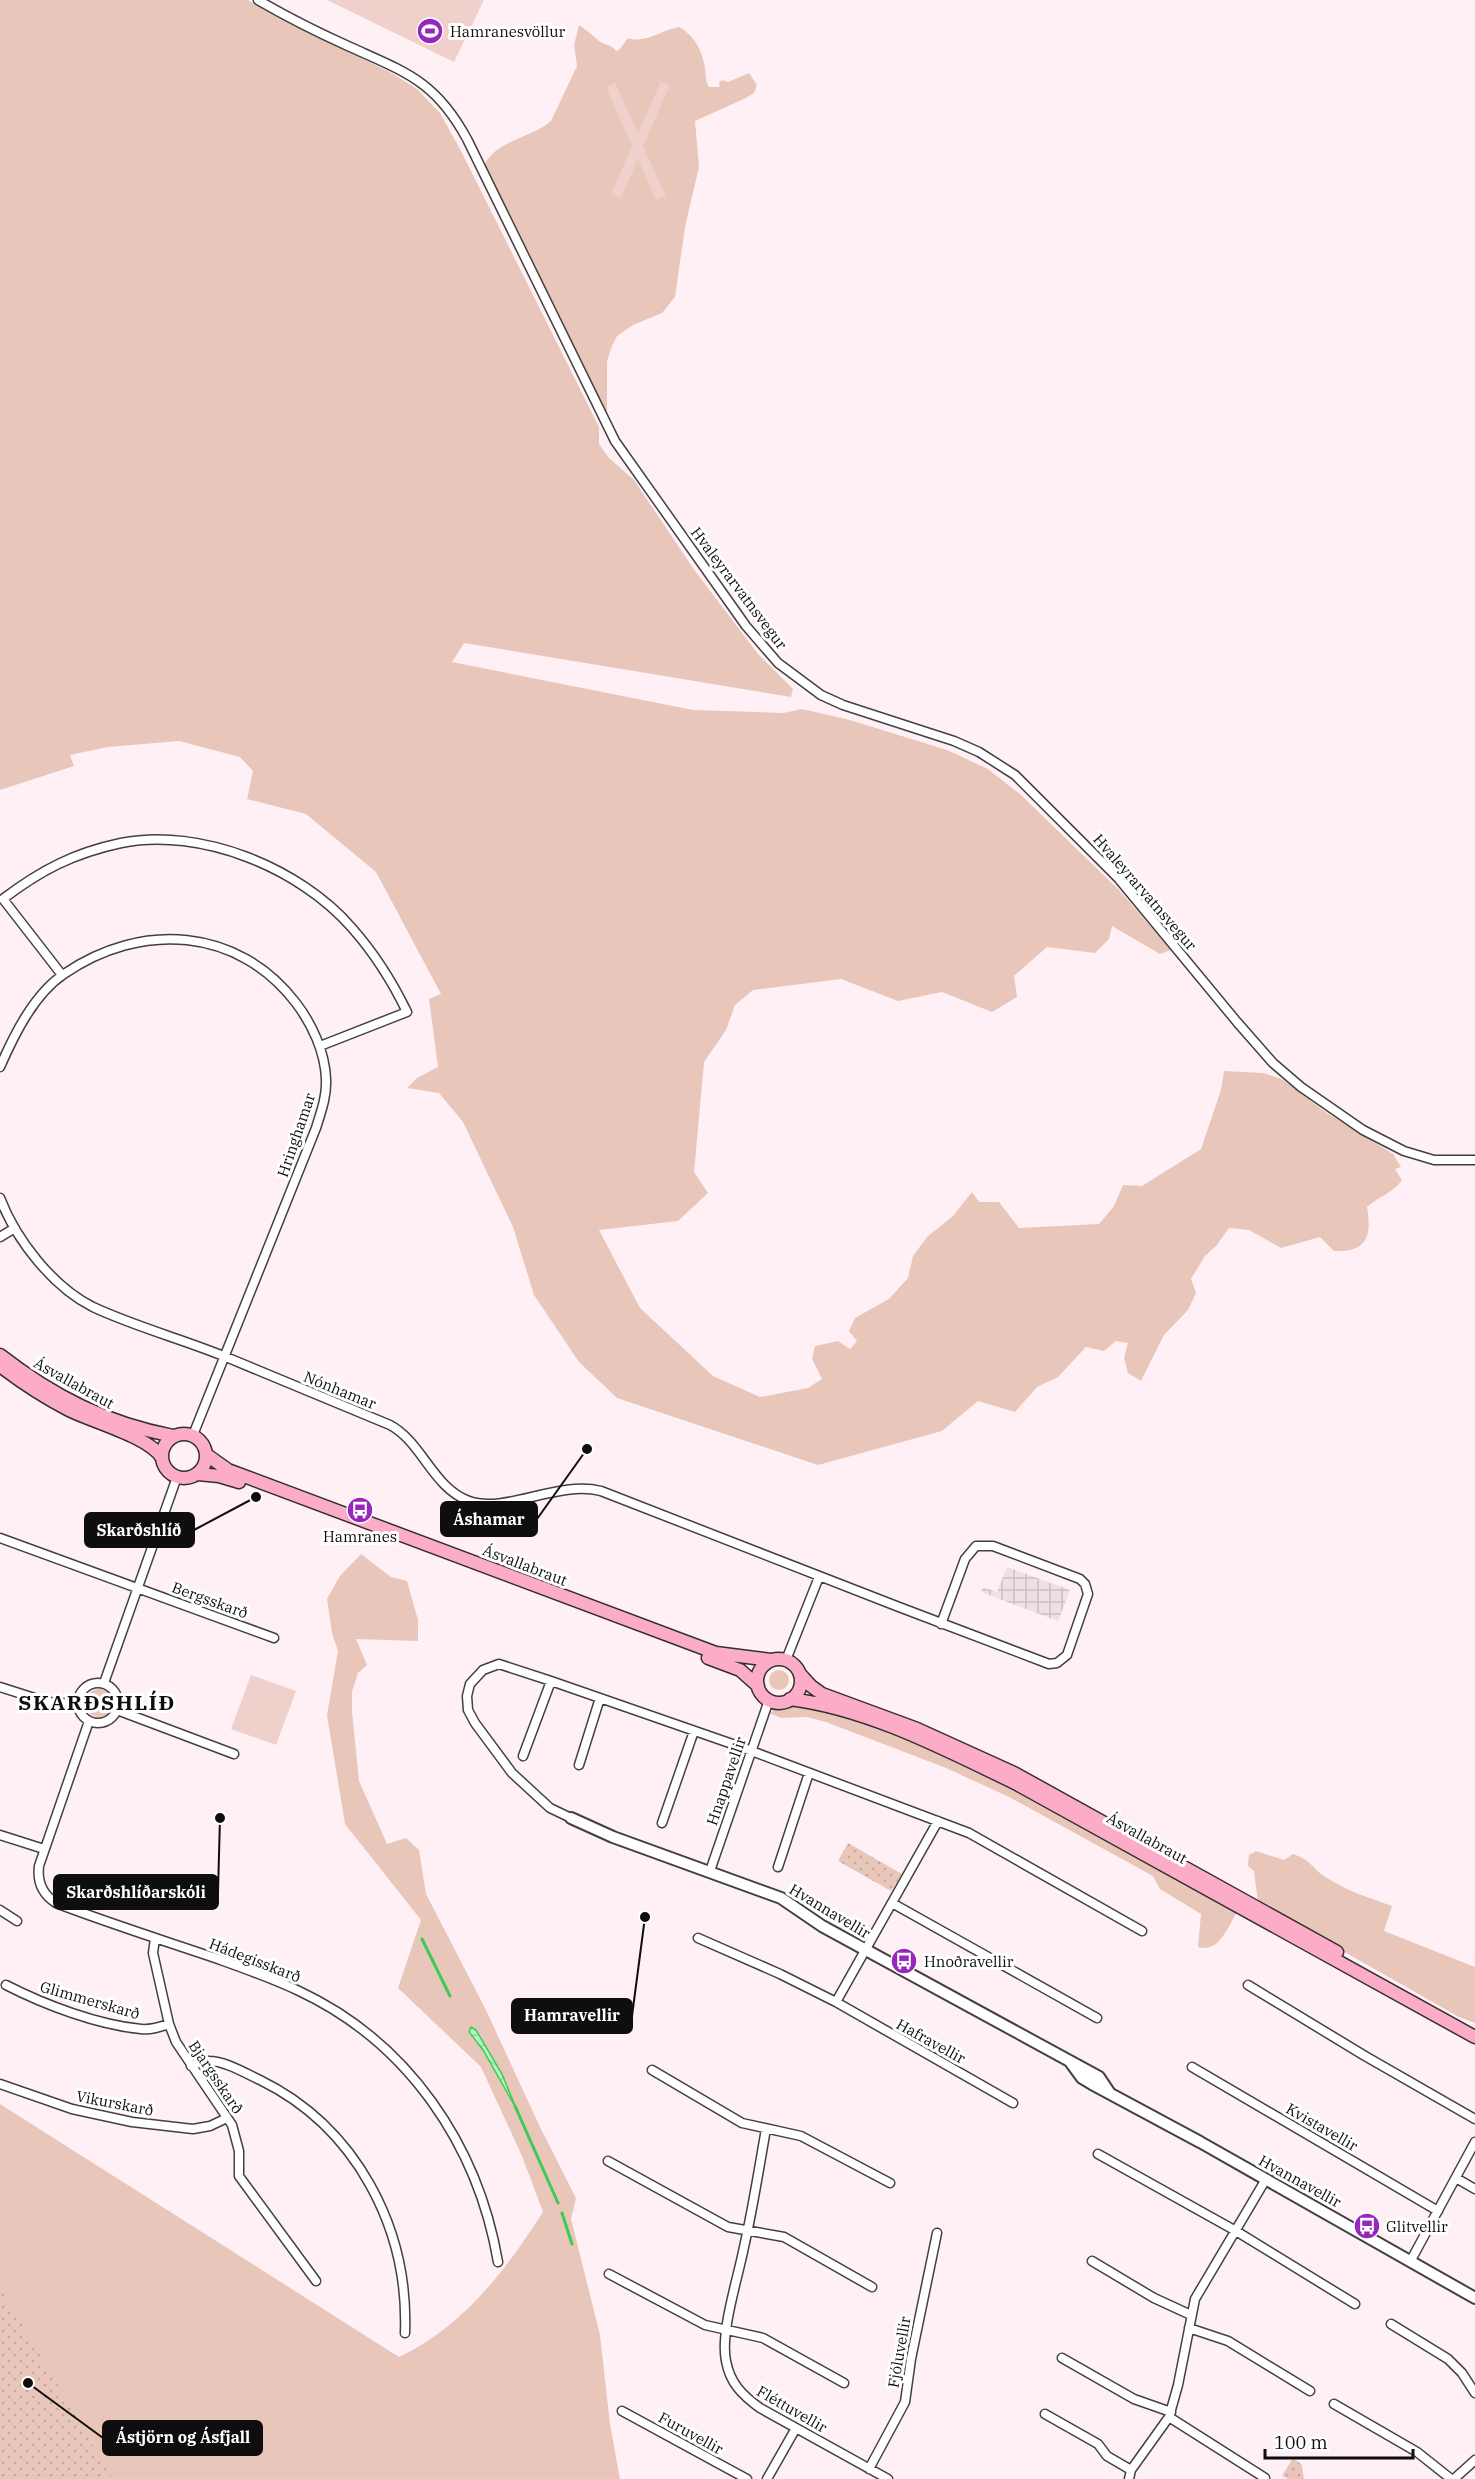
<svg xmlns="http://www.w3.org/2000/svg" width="1475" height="2479" font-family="'IBM Plex Serif',serif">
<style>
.grass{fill:#e9c6ba}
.park{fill:url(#park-dots)}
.pitch{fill:#f0d0cb}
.plaza{fill:url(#plaza-grid)}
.water{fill:url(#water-waves);stroke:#3dcb56;stroke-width:1.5}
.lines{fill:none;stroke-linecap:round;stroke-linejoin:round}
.stream{stroke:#3dcb56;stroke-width:3}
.minor-casing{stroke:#414141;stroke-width:11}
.tertiary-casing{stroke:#414141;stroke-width:14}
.secondary-casing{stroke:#303030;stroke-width:15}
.minor{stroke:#fff;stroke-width:8}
.tertiary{stroke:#fff;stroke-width:10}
.secondary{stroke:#fdacc7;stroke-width:12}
.labels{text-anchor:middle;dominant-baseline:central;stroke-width:6;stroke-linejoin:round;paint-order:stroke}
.poi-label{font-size:15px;fill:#0e0e0e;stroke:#fff;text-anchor:start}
.street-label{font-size:15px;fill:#0e0e0e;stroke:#fff}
.district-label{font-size:21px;font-weight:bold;letter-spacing:1.5px;fill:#0e0e0e;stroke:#fff}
.leader{fill:none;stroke:#0e0e0e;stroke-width:2}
.callout-dot{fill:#0e0e0e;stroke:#fff;stroke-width:2}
.callout{fill:#0e0e0e;stroke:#0e0e0e;stroke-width:2}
.callout-label{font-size:16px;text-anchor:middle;font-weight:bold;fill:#fff}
</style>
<defs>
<pattern id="park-dots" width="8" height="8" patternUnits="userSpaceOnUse" patternTransform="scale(1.5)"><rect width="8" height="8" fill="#e9c6ba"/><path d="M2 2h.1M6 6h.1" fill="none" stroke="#c7a99f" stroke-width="1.8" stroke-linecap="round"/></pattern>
<pattern id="plaza-grid" width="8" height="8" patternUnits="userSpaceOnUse" patternTransform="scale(1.5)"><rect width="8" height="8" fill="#efdfe7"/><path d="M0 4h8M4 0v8" fill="none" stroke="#ccbec5"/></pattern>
<pattern id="water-waves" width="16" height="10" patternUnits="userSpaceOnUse" patternTransform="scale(1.5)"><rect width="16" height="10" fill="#b5f5bf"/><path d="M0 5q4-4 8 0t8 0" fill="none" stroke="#9ad1a3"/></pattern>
</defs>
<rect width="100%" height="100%" fill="#fff0f6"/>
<path class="grass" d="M0,0H248L277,17L390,72L417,89L440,113L460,149L599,427V444L609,458L634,480L695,571L758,654L793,689L791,697L464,643L452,662L693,710L783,713L802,709L850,720L947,750L988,769L1020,794L1119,890L1171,950L1160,954L1112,926L1109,939L1095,953L1047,947L1014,976L1017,997L992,1012L942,992L898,1001L841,979L753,990L735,1005L726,1030L704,1062L694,1172L708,1193L678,1221L599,1230L640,1308L713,1376L760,1397L808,1388L822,1379L812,1359L815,1346L838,1341L850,1349L857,1341L849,1331L855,1318L889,1299L908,1278L913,1256L927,1237L953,1216L972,1192L979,1202H999L1019,1228L1099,1224L1114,1206L1123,1185L1142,1186L1201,1149L1221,1090L1224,1071L1263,1073L1282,1079L1324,1111L1393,1154L1401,1167L1395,1169L1402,1180C1392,1194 1379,1196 1367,1207C1372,1237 1367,1252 1334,1251L1320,1237L1281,1248L1249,1230L1229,1228L1216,1246L1205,1256L1191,1279L1196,1293L1188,1310L1164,1335L1141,1381L1128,1373L1124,1358L1128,1343L1116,1341L1104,1351L1086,1347L1058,1377L1037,1387L1015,1412L978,1401L942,1431L818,1465L617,1398L579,1362L534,1295L513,1227L463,1122L439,1093L407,1088L417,1078L438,1067L429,999L441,994L376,872L306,814L247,799L253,771L240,757L179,741L108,747L70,755L74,766L0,790Z
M579,25C586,30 593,35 599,41C604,45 611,44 616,51L619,50L628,38C644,44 662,30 679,27C695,36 702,50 705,68C706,75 705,81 709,87H720L719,82L723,80L728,82L749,73L757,85L754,93L746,98L695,121L699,167L685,227L675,297L662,313L633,325L617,336L612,346L607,361V415L484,165C498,139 530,139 551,121L577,66L574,45Z
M361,1554L391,1577L407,1581L418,1620V1641L356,1639L367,1665L358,1673L352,1692V1711L359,1781L387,1844L406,1838L419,1850L426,1894L486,2010L540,2127L576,2198L571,2219L600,2335L610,2424L620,2479H0V2104L399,2357C464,2326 505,2271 543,2212L522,2156L481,2067L398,1988L421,1920L345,1824L327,1715L338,1651L332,1633L327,1599L340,1576Z
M769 1680a10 10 0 1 1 20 0a10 10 0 1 1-20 0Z
M85 1703a14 14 0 1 1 28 0a14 14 0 1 1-28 0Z
M796,1705L831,1709L970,1765L1237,1912C1228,1926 1219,1954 1198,1947L1201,1914L1160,1889L1153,1876L1009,1797L946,1768L826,1722L807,1717L781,1718L769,1713L778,1708Z
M1256,1851L1284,1860L1293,1854C1312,1860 1312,1869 1327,1878C1347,1891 1370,1898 1392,1906L1384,1931L1475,1967V2023L1459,2017L1258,1903L1254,1871L1248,1866L1249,1855Z"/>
<path class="park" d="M848,1843L902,1874L891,1891L838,1861Z
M0,2287L113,2479H0Z
M1293,2458L1302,2465L1304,2479H1288L1282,2476Z"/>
<path class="pitch" d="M327,0H484L454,62Z
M661,81L670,85L643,146L666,196L656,200L638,159L621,198L611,194L632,146L606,87L615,83L638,133Z
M251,1675L296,1691L276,1745L231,1729Z"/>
<path class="plaza" d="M1007,1567L1070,1590L1058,1621L981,1592L983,1587L997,1592Z"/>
<path class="water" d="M471,2027L476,2030L502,2074L516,2108L483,2050L469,2032Z"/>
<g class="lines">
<path class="stream" d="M422,1939L450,1996
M515,2106L558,2203
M562,2213L572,2244"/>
<defs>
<path id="minor" d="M258,0C287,17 317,32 348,46C405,72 435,80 467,139L615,441L746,626L778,663L821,695L843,705L954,741L979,752L1015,775L1118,878L1237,1022L1273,1063L1301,1087L1363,1130L1404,1151L1434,1160H1475
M62,975L3,899C41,870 74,853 121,843C201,827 300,868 352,928C375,954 392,981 407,1012L320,1046
M0,1067C14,1035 34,994 64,974C141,921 238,927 296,1003C312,1024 325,1052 326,1079C327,1096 321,1112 316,1128L193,1435
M0,1198C16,1240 53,1287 93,1307C136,1327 182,1339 226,1357C280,1379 335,1402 390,1425C422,1442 433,1488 469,1501C506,1514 558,1480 601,1491L899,1607L1049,1664L1057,1663L1067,1655L1088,1594L1085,1584L1080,1579L993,1546H976L965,1559L941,1624
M0,1237L15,1228
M0,1538L274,1638
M786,1660L819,1577
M78 1703a20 20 0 1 1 40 0a20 20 0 1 1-40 0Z
M104,1683L177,1477
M0,1687L47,1702L78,1704
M117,1710L234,1754
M89,1721L39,1866C37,1882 42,1894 56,1903C108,1923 162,1940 215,1958C243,1968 272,1978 299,1991C408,2042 478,2145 498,2262
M523,1756L551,1681
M579,1765L600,1698
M571,1818L550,1808L512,1773L475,1723L468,1710L467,1696L470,1684L483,1670L499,1664L551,1681L741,1747L969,1833L1142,1931
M662,1823L694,1731
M0,1835L44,1849
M778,1867L809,1773
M710,1871L769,1700
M892,1903L1097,2018
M0,1910L17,1921
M155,1938L153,1953L169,2024L176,2042L232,2125L239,2151V2176L316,2281
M698,1938L780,1974L836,2002L1013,2103
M6,1985C45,2005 98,2025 141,2029C151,2030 160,2027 169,2024
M1248,1985L1365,2056L1475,2119
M836,2002L938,1821
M191,2066C196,2064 203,2060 209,2061C225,2061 245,2073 260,2080C356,2127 409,2228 405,2333
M1192,2067L1438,2211
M652,2070L742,2123L801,2136L890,2183
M0,2084L72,2109L132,2122L193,2129L210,2126L227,2118
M766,2129C759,2168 753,2208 744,2247C738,2278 720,2332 726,2361C730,2383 742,2395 760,2408L888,2479
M1098,2154L1236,2231L1355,2304
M608,2161L728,2227L784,2237L872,2287
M1456,2178L1475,2189
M1092,2261L1154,2298L1191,2315
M1410,2262L1475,2142
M609,2274L705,2325L763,2338L844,2383
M1391,2324L1448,2359L1462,2373L1475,2393
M1189,2328L1228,2341L1310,2391
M1062,2358L1134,2399L1171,2412
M1334,2404L1417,2452L1451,2479
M622,2411L747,2479
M1045,2414L1098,2444L1107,2456L1131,2470
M1169,2417L1265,2478
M869,2469L905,2402L911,2359L937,2233
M767,2479L796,2428
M1129,2479L1131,2470L1169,2417L1178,2385L1195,2299L1266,2179
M1454,2479L1475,2460"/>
<path id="tertiary" d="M571,1818L613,1837L781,1898L822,1926L1099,2077L1109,2092
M1071,2063L1082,2078L1092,2084L1200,2142L1475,2298"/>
<path id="secondary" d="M0,1355C54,1397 106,1423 173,1436
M3,1368C24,1384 46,1398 69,1410C93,1422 150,1437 162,1458
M162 1456a22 22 0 1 1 44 0a22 22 0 1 1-44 0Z
M207,1455L228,1470L716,1653L771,1660
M198,1474L219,1476L239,1482
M708,1658L740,1670L758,1686
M757 1681a22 22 0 1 1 44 0a22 22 0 1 1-44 0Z
M800,1674L811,1686L822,1694L917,1729L1014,1773L1337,1952
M790,1699C869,1709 944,1749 1015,1783L1475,2037"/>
</defs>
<use href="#minor" class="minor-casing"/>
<use href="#tertiary" class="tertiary-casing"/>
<use href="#secondary" class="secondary-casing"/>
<use href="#minor" class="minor"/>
<use href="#tertiary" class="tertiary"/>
<use href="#secondary" class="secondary"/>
</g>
<defs>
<symbol id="stadium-disc" viewBox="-11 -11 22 22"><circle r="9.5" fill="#9428bd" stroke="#fff"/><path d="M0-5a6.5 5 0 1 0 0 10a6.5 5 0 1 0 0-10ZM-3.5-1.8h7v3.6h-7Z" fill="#fff"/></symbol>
<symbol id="bus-disc" viewBox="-11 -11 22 22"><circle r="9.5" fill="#9428bd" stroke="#fff"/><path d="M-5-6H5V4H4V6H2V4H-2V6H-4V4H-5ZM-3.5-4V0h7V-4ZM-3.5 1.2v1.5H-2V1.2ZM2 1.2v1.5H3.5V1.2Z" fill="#fff"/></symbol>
</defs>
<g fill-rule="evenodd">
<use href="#stadium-disc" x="415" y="16" width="30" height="30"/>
<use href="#bus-disc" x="345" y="1495" width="30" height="30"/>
<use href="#bus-disc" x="889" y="1946" width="30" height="30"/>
<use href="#bus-disc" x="1352" y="2211" width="30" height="30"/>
</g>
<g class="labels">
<g class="poi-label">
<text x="450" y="31">Hamranesvöllur</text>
<text x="360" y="1536" text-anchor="middle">Hamranes</text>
<text x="924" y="1961">Hnoðravellir</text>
<text x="1386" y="2226">Glitvellir</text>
</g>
<g class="street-label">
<text transform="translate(739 588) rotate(53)">Hvaleyrarvatnsvegur</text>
<text transform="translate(1145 892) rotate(49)">Hvaleyrarvatnsvegur</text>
<text transform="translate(296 1135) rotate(-71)">Hringhamar</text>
<text transform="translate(74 1383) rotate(29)">Ásvallabraut</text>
<text transform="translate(340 1390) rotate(22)">Nónhamar</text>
<text transform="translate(525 1565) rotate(21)">Ásvallabraut</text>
<text transform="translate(210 1600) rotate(20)">Bergsskarð</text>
<text transform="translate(726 1781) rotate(-71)">Hnappavellir</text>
<text transform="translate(1147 1838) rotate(29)">Ásvallabraut</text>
<text transform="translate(830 1911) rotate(31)">Hvannavellir</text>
<text transform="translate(255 1960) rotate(21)">Hádegisskarð</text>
<text transform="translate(90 2000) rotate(16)">Glimmerskarð</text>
<text transform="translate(931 2041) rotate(29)">Hafravellir</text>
<text transform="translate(216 2077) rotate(56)">Bjargsskarð</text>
<text transform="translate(115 2103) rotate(11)">Vikurskarð</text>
<text transform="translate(1322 2127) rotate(30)">Kvistavellir</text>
<text transform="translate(1300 2181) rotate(29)">Hvannavellir</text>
<text transform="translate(899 2352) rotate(-80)">Fjóluvellir</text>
<text transform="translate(792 2409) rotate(30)">Fléttuvellir</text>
<text transform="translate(691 2433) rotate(29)">Furuvellir</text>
</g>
<g class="district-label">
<text x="97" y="1702">SKARÐSHLÍÐ</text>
</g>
</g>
<path class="leader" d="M587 1449L537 1519M256 1497L194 1530M220 1818L218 1892M645 1917L632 2016M28 2383L103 2438"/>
<g class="callout-dot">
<circle cx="587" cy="1449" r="6"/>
<circle cx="256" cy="1497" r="6"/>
<circle cx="220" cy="1818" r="6"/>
<circle cx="645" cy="1917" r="6"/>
<circle cx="28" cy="2383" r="6"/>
</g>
<g class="callout">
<rect x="441" y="1502" width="96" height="34" rx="6"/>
<rect x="85" y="1513" width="109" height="34" rx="6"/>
<rect x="54" y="1875" width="164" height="34" rx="6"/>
<rect x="512" y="1999" width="120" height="34" rx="6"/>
<rect x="103" y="2421" width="159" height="34" rx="6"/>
</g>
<g class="callout-label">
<text x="489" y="1525">Áshamar</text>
<text x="139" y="1536">Skarðshlíð</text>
<text x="136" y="1898">Skarðshlíðarskóli</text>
<text x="572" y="2021">Hamravellir</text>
<text x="183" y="2443">Ástjörn og Ásfjall</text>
</g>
<path d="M1265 2449v9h148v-9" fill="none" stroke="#0e0e0e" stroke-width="3"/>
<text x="1274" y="2449" font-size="18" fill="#0e0e0e" stroke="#ffffff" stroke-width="4.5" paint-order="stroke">100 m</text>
</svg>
